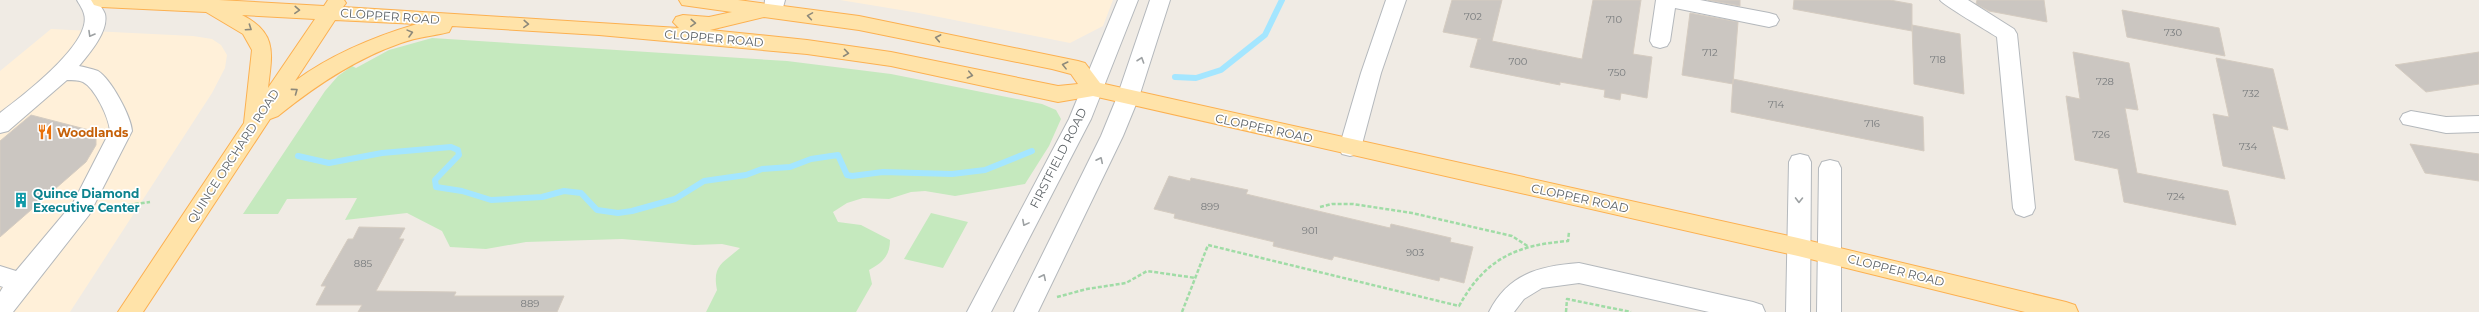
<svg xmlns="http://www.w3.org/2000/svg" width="2479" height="312" font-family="Montserrat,sans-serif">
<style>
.commercial{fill:#fff0d9}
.green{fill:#c5e9be}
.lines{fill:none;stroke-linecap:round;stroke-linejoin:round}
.stream{stroke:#a4e6ff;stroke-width:6}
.building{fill:#cbc6c1;stroke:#d5ccc1}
.minor-casing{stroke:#b4b8bc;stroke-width:2}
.major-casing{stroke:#fcb050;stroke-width:2}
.path{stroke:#a0dca6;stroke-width:2.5;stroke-dasharray:4 2;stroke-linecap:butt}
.minor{fill:#fff;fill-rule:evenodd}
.major{fill:#ffe3a9;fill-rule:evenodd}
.oneway{stroke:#8d897a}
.oneway2{stroke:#9da1a3}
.labels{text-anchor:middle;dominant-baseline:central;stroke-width:3.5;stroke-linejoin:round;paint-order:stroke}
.number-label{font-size:10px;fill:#787b7d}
.street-label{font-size:12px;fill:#5c6266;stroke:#fff}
.food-label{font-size:12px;font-weight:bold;fill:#c56008;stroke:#fff;text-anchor:start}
.culture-label{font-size:12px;font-weight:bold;fill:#0d838f;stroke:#fff;text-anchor:start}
</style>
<rect width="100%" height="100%" fill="#f0ebe4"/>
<path class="commercial" d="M840,0H1113L1103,26L1070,43L919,13Z
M51,29L193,36L212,39L221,45L227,55L225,68L212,93L70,312H0V71Z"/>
<path class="green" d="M432,38L787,61L891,74L1042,104L1056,110L1061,119L1049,146L1025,184L955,196L925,191L911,192L889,199L863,198L847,203L833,212L838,222L861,225L890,240C890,256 882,263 869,270L872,284L856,312H706L717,290C712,265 723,263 740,248L722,244L694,245L622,239L526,242L486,249L450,247L442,231L407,213L345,220L357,198L287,199L278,214H243L325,91L338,76L352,66L356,68L389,50Z
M931,213L968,222L943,268L904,259Z"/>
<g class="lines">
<path class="stream" d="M1175,77L1196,78L1221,70L1265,35L1282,0
M298,156L329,163L382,153L451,147L458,150L459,155L435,180L436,187L462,191L491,200L542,197L564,191L581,193L597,210L618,213L632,211L675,199L704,181L746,175L762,169L790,167L811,159L838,155L847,175L852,176L883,172L952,174L985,170L1032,151"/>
</g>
<path class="building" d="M1452,0H1502L1492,41L1582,59L1593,0H1641L1633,54L1652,57L1647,98L1621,93L1620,100L1604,97L1605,90L1560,82V85L1470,67L1478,39H1481L1443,32Z
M1708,0H1740V6Z
M1794,0H1890L1912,4V31L1793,9Z
M1977,0H2044L2047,22L1989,11L1976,4Z
M2122,10L2219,28L2225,56L2127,37Z
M1690,13L1738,22L1733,84L1682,75Z
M1912,25L1960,34L1964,94L1914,84Z
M2073,52L2129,63L2138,110L2125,108L2137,173L2228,191L2236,225L2124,202L2118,169L2075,160L2066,96L2080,99Z
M2479,52V84L2426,92L2395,65Z
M2216,58L2273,69L2288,130L2272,126L2285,179L2223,166L2213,114L2229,117Z
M1733,79L1923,117L1924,151L1731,112Z
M31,115L89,130L96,136V145L86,162L0,237V141Z
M2410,144L2479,154V181L2425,173Z
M1169,176L1190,181L1191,178L1248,190L1246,194L1390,228L1391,224L1451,238L1450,242L1473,247L1464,283L1440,277L1439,281L1334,256L1332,260L1273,246L1274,242L1174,218L1175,214L1154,209Z
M359,227L405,228L399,239H404L376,291L456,292L454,296H564L557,312H358L362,305H316L326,286H321L348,239H353Z"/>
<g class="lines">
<defs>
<path id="minor" d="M77,0H97C99,4 103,9 105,14C109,31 89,54 79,66C85,67 92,69 98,71C111,79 131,116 132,131L89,215L13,312H0V292L3,287L0,286V266L16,271L73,203L110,131C109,118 95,88 83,82C78,80 72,80 67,80L8,131L0,133V113C21,97 93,43 84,14C83,9 79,4 77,0Z
M765,0H785L781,15L774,17L767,15L764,10Z
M1118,0H1138L1091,119L991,312H967L1069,119Z
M1150,0H1170L1139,97L1123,136L1038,312H1014L1101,136L1117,97Z
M1386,0H1406L1381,73L1361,148L1358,154L1350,156L1342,154L1339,148L1361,73Z
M1656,0H1700L1769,13L1776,15L1779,20L1776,25L1769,27L1675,8L1670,41L1667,46L1660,48L1653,46L1650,41Z
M1940,0H1968L2014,29L2017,34L2035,208L2032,214L2024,217L2016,214L2013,208L1997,37C1988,31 1943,5 1940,0Z
M2411,111L2446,117L2479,116V132L2446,133L2403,124L2400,119L2403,114Z
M1800,154L1808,156L1811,162L1810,312H1786L1789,162L1792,156Z
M1830,160L1838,162L1841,168V312H1817L1819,168L1822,162Z
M1579,263L1753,302L1762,305L1765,312H1709L1579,283L1542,288L1524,299L1514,312H1489C1508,274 1539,266 1579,263Z"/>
<path id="major" d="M91,0H219L324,6L328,0H344L346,3L343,7L679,28L673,22L676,17L683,15L709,17L732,12L682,5L679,0H738L859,16L1078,61L1085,63L1100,83L1798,238L2066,302L2075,305L2078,312H2025L1798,256L1093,96L1058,102L891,66L807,54L599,35L452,26L449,32C433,36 417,37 401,43C355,59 315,86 278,116L270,119L143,312H118L244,123L252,50L243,34L206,12L101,7L94,5ZM242,15L315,19L268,88C272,54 278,33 242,15ZM764,17L859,30L1052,69L1071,74L1078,84L1058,86L891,52L807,40L710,30ZM335,20L417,24C373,37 332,54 295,81Z"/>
</defs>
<use href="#minor" class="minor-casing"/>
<use href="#major" class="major-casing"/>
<path class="path" d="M1320,207L1332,204H1353L1412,213L1512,236L1529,247
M105,208L150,202
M1057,297L1087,289L1126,283L1147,271L1196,278
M1182,312L1208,245L1459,306C1485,259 1516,245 1568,241L1569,232
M1566,312L1567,299L1631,312"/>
<use href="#minor" class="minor"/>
<use href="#major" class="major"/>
</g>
<defs><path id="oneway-chevron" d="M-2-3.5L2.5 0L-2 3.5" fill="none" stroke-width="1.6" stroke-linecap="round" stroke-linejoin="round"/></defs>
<g class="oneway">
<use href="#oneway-chevron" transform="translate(297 10) rotate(3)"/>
<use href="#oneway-chevron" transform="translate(810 16) rotate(-171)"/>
<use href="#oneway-chevron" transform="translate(693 23) rotate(3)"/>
<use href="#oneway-chevron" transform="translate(526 24) rotate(3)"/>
<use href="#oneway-chevron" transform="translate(249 28) rotate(34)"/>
<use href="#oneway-chevron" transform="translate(410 33) rotate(-15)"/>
<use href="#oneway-chevron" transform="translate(938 38) rotate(-169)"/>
<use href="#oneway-chevron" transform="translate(846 53) rotate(8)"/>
<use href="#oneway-chevron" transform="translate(1065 65) rotate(-166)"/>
<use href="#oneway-chevron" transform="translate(970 75) rotate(12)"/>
<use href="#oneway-chevron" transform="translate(295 91) rotate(-36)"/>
</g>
<g class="oneway2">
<use href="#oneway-chevron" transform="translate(91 34) rotate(120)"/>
<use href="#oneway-chevron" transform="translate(1141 60) rotate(-71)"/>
<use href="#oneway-chevron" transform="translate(1100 160) rotate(-64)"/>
<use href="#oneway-chevron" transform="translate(1799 200) rotate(91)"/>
<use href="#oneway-chevron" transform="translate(1025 223) rotate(118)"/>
<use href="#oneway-chevron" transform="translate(1043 277) rotate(-64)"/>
</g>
<defs>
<symbol id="restaurant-bare" viewBox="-9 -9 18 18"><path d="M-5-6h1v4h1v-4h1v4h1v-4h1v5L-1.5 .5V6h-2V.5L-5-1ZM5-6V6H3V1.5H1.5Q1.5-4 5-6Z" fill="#e8710a" stroke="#fff" stroke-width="2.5" paint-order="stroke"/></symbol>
<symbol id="building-bare" viewBox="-9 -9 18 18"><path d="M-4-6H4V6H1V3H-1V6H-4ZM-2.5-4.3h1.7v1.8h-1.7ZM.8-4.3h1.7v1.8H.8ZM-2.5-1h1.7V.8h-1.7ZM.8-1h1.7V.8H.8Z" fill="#0f9aa8" stroke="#fff" stroke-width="2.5" paint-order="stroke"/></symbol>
</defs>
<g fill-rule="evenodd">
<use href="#restaurant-bare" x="34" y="121" width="22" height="22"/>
<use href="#building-bare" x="10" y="189" width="22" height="22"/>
</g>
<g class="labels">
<g class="number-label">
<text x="1473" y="16">702</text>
<text x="1614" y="19">710</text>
<text x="2173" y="32">730</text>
<text x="1710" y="52">712</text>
<text x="1938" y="59">718</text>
<text x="1518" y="61">700</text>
<text x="1617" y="72">750</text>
<text x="2105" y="81">728</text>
<text x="2251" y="93">732</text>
<text x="1776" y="104">714</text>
<text x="1872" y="123">716</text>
<text x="2101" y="134">726</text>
<text x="2248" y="146">734</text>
<text x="2176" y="196">724</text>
<text x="1210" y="206">899</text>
<text x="1310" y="230">901</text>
<text x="1415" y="252">903</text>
<text x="363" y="263">885</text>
<text x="530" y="303">889</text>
</g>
<g class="street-label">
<text transform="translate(390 16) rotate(4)">CLOPPER ROAD</text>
<text transform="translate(714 38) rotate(5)">CLOPPER ROAD</text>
<text transform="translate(1264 128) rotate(12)">CLOPPER ROAD</text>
<text transform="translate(233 156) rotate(-57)">QUINCE ORCHARD ROAD</text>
<text transform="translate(1058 158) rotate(-63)">FIRSTFIELD ROAD</text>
<text transform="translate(1580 198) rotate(12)">CLOPPER ROAD</text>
<text transform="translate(1896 270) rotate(14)">CLOPPER ROAD</text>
</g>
<g class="food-label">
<text x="57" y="132">Woodlands</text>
</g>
<g class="culture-label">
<text x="33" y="193">Quince Diamond<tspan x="33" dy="14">Executive Center</tspan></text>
</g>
</g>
</svg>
